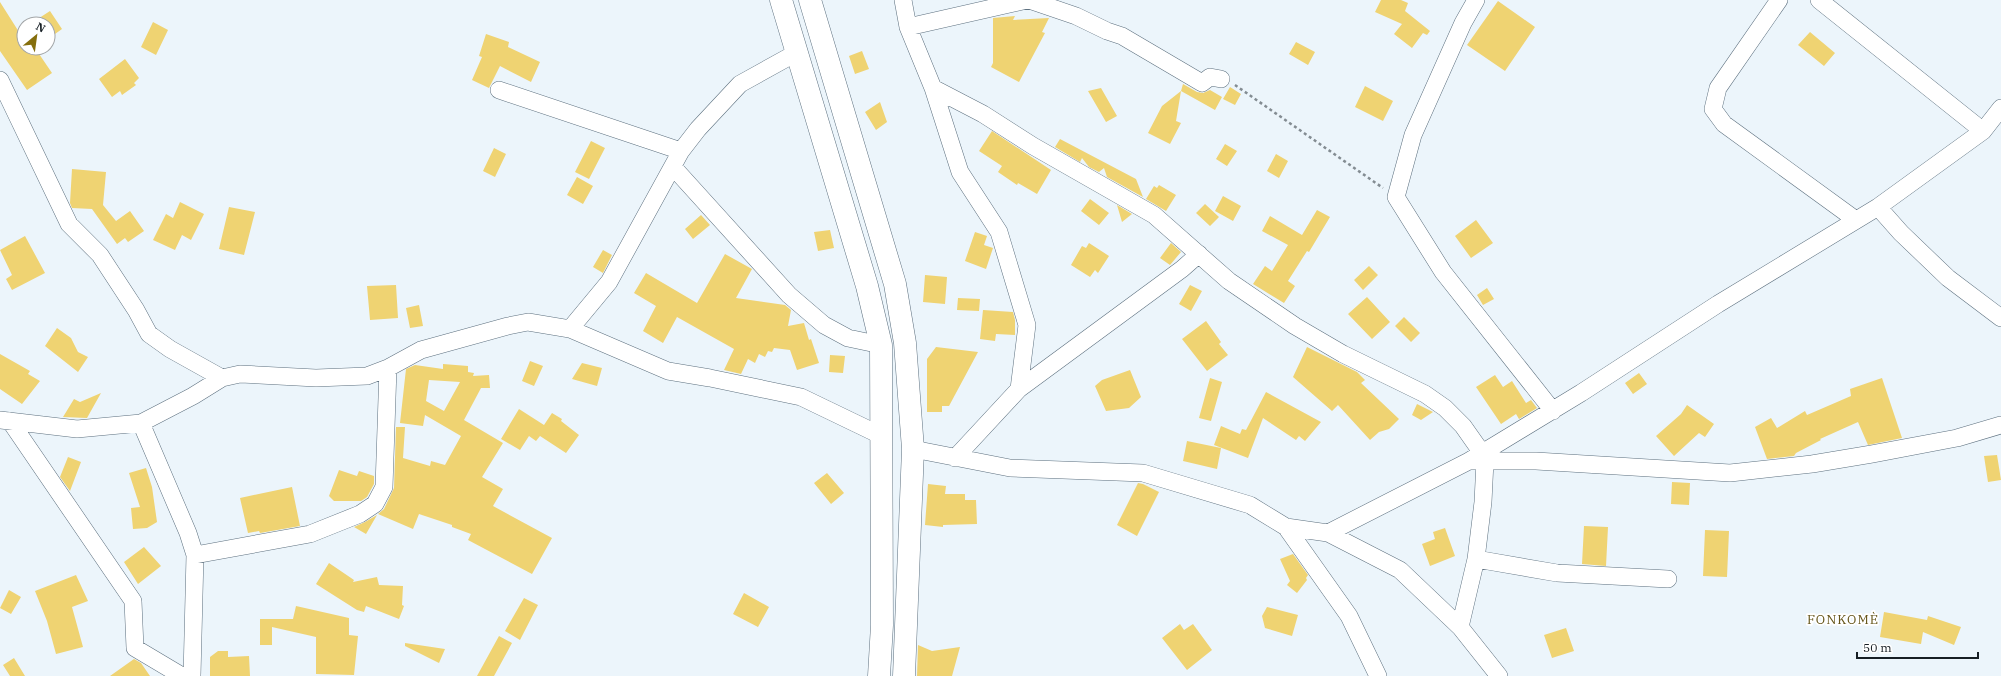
<svg xmlns="http://www.w3.org/2000/svg" width="2001" height="676" font-family="'IBM Plex Serif',serif">
<style>
.building{fill:#efd372;fill-rule:evenodd}
.lines{fill:none;stroke-linecap:round;stroke-linejoin:round}
.street-casing{stroke:#5d707f;stroke-width:18}
.secondary-casing{stroke:#5d707f;stroke-width:23}
.path{stroke:#838c92;stroke-width:2.5;stroke-dasharray:3 3;stroke-linecap:butt}
.street{stroke:#fff;stroke-width:17}
.secondary{stroke:#fff;stroke-width:22}
.labels{text-anchor:middle;dominant-baseline:central;stroke-width:3.5;stroke-linejoin:round;paint-order:stroke}
.quarter-label{font-size:13px;letter-spacing:1px;fill:#645418;stroke:#fff}
</style>
<rect width="100%" height="100%" fill="#ecf5fb"/>
<path class="building" d="M1381,0H1401L1408,3L1405,11L1430,31L1427,35L1423,33L1412,48L1394,34L1402,24L1375,12Z
M1498,1L1535,27L1505,71L1467,45Z
M0,2L19,32L24,28V48H35L52,73L27,90L0,51Z
M50,11L62,29L48,39V24H30Z
M1015,16L1013,20L1049,18L1042,32L1045,33L1019,82L991,67L993,63V18Z
M153,22L168,30L156,55L141,47Z
M1810,32L1835,53L1824,66L1798,45Z
M486,34L509,42L508,47L540,62L531,82L500,66L489,88L472,80L482,57L479,56Z
M1296,42L1315,52L1308,65L1289,54Z
M862,51L869,69L855,74L849,56Z
M125,59L139,78L134,83L136,85L122,95L120,91L112,97L99,79Z
M1183,84L1197,92L1203,93L1210,90L1222,97L1215,110L1181,91L1176,121L1181,123L1170,144L1148,133L1162,106L1181,91Z
M1365,86L1393,101L1383,121L1355,107Z
M1230,87L1241,94L1235,105L1223,99Z
M1101,88L1117,116L1106,122L1088,91Z
M880,102L887,122L876,130L865,112Z
M992,131L1051,170L1037,194L1018,183L1017,185L998,172L1002,166L979,151Z
M1060,139L1136,179L1143,197L1107,177L1104,168L1099,172L1089,167L1082,158L1080,162L1055,147Z
M591,141L605,148L589,179L575,172Z
M1225,144L1237,151L1227,166L1216,159Z
M494,148L506,154L495,177L483,171Z
M1276,154L1288,161L1279,178L1267,171Z
M72,169L106,172L103,205L116,221L130,211L144,231L128,242L125,238L117,244L92,209L72,208L70,203Z
M577,177L593,186L583,204L567,195Z
M1159,185L1176,195L1166,211L1146,199L1154,186L1157,188Z
M1223,196L1241,206L1233,221L1215,211Z
M1090,199L1109,213L1099,225L1081,211Z
M180,202L204,214L191,240L182,235L175,250L153,240L166,214L173,218Z
M1205,204L1219,217L1210,226L1196,213Z
M1117,205L1132,214L1122,222Z
M229,207L255,212L244,255L219,249Z
M1317,210L1330,217L1309,252L1307,251L1288,281L1295,286L1284,303L1253,284L1265,266L1272,271L1288,245L1262,231L1270,216L1302,235Z
M701,215L710,225L693,239L685,229Z
M1476,220L1493,243L1471,258L1455,236Z
M830,230L834,248L818,251L814,232Z
M975,232L987,236L984,245L993,248L986,269L965,261Z
M25,236L45,273L12,290L6,279L12,275L0,250Z
M1089,243L1109,256L1098,273L1095,270L1090,277L1071,265L1082,246L1086,248Z
M1171,243L1181,252L1170,265L1160,258Z
M603,250L612,255L603,273L593,267Z
M725,254L752,269L736,298L785,305L791,310L788,326L804,323L809,340L811,339L819,363L797,370L790,350L774,348L772,352L768,351L765,357L759,354L755,363L748,359L741,374L724,370L734,349L677,317L663,343L643,331L656,306L634,293L646,273L697,303Z
M1369,266L1378,275L1363,290L1354,280Z
M925,275L947,277L945,304L923,302Z
M396,285L398,318L370,320L367,286Z
M1190,285L1202,291L1191,311L1179,304Z
M1487,288L1494,299L1483,305L1477,295Z
M1367,297L1390,322L1372,339L1348,314Z
M958,298L980,299L979,311L957,310Z
M419,305L423,326L410,328L406,308Z
M983,310L1013,312L1015,320V335L996,334L995,341L980,339Z
M1404,317L1420,333L1411,342L1395,326Z
M1206,321L1221,342L1219,344L1228,355L1207,371L1182,339Z
M57,328L71,338L78,352L88,357L78,372L45,346Z
M936,347L978,352L949,406H942V412H927V359Z
M1307,347L1357,372L1365,380L1361,383L1399,419L1389,429L1379,432L1370,440L1338,405L1332,411L1293,377Z
M0,354L30,371L28,374L40,381L22,404L0,389Z
M830,355L845,356L843,373L829,372Z
M530,361L543,366L534,386L522,381Z
M582,363L602,368L597,386L572,379Z
M443,364L468,366V372L474,373L473,376L489,375L490,388H481L464,420L503,443L482,477L503,489L493,506L552,538L532,574L468,540L471,534L452,527V525L419,514L413,529L378,514L384,509L394,488L396,427H405L403,458L430,466L431,461L445,465L461,436L425,415L423,426L400,423L406,369L415,365L443,369ZM429,380L460,382L444,411L426,401Z
M1130,370L1141,397L1129,408L1106,411L1095,386L1102,380Z
M1639,373L1647,384L1633,394L1625,383Z
M1495,375L1503,387L1512,381L1526,403L1531,400L1537,408L1519,419L1516,414L1501,424L1476,387Z
M1210,378L1222,382L1211,421L1199,418Z
M1882,378L1902,438L1868,445L1858,422L1820,439L1821,440L1796,453L1794,456L1767,459L1755,427L1771,418L1777,428L1805,411L1807,415L1851,396L1850,389Z
M1266,392L1321,422L1305,441L1299,436L1296,440L1263,418L1248,458L1214,445L1221,426L1240,434L1242,429L1246,430Z
M101,393L87,418L63,417L74,399L80,402Z
M1417,404L1433,412L1421,420L1412,415Z
M1687,405L1714,424L1705,437L1699,433L1674,456L1656,436L1681,414Z
M519,409L544,425L552,413L562,419L561,421L579,435L566,453L540,436L536,441L529,436L520,450L501,439Z
M1187,441L1221,448L1217,469L1183,461Z
M1997,455L2001,480L1988,482L1984,456Z
M68,457L81,462L70,491L60,477Z
M146,468L152,487L157,522L147,528L133,529L131,508L140,507L129,473Z
M339,470L357,476L359,471L374,476V484L367,497L361,501H334L329,496Z
M827,473L844,493L831,504L814,483Z
M1672,482L1690,483L1689,505L1671,504Z
M1138,483L1143,484L1159,492L1137,536L1117,525Z
M928,484L946,486L945,494H965V500H976L977,524L943,525V527L925,525Z
M292,487L300,526L260,533L259,531L248,533L240,498Z
M377,515L366,534L354,527L365,522Z
M1584,526L1608,527L1606,566L1582,564Z
M1445,528L1455,556L1430,566L1422,544L1435,539L1433,532Z
M1705,530L1729,531L1727,577L1703,576Z
M144,547L161,566L138,584L124,562Z
M1293,554L1308,575L1306,578L1307,580L1297,593L1287,585L1290,581L1280,559Z
M329,563L354,580L353,582L377,577L379,585L403,586L402,605L404,606L399,619L366,606L364,612L357,610L316,584Z
M76,575L88,601L72,607L83,647L56,654L47,621L35,591Z
M9,590L21,597L11,614L0,608Z
M744,593L769,607L758,627L733,614Z
M524,598L538,605L520,640L505,631Z
M296,606L349,618V635L358,636L354,675L316,674V637L272,627V645H260V619H293Z
M1267,607L1298,615L1292,636L1265,628L1262,616Z
M1884,612L1927,620L1928,616L1961,627L1954,645L1923,632L1921,644L1880,637Z
M1180,624L1184,630L1193,624L1212,650L1187,670L1162,638Z
M1566,628L1574,651L1552,658L1544,635Z
M499,636L512,643L494,676H477Z
M405,643L445,649L439,663L405,646Z
M918,645L932,651L960,647L952,676H917Z
M218,651H228V657L249,656L250,676H210V657Z
M14,658L25,676H10L3,665Z
M134,659L141,663L150,676H110Z"/>
<g class="lines">
<defs>
<path id="street" d="M903,0L908,27L933,88L960,172L999,232L1027,325L1019,389
M1029,0L1076,16L1107,31L1122,36L1202,83L1210,77L1221,79
M1476,0L1463,23L1413,135L1396,197L1443,272L1553,411
M1779,0L1718,88L1713,109L1724,124L1856,220
M1819,0L1983,131
M908,27L1027,0
M0,80L69,224L100,255L136,310L149,334L170,349L222,378
M933,88L983,114L1033,146L1154,215L1229,281L1295,326L1343,354L1425,394L1445,408L1463,426L1482,453
M499,90L681,151
M674,168L789,295L824,325L848,338L881,345
M1878,207L1901,233L1948,278L2001,318
M570,329L609,282L681,151L698,129L740,84L796,53
M0,420L77,429L141,423L193,396L222,378L240,374L316,378L367,376L388,368L421,350L508,326L528,322L570,329L668,371L710,378L801,397L882,436
M10,421L133,601L135,648L182,676
M141,423L188,533L195,555L192,676
M913,449L1010,468L1143,473L1250,505L1286,527L1328,533L1400,570L1460,627L1499,676
M955,458L1019,389L1182,269L1199,254
M1470,461H1536L1730,473L1812,464L1872,454L1957,438L2001,425
M1286,527L1349,616L1378,676
M1328,533L1469,461L1581,393L1718,304L1878,207L1983,131L2001,108
M195,555L310,534L360,514L375,504L384,487L388,368
M1476,559L1557,573L1668,579
M1460,627L1476,559L1483,502L1485,461"/>
<path id="secondary" d="M781,0L867,286L881,345L882,625L879,676
M810,0L895,284L905,343L913,449L904,676"/>
</defs>
<use href="#street" class="street-casing"/>
<use href="#secondary" class="secondary-casing"/>
<path class="path" d="M1235,85L1383,188"/>
<use href="#street" class="street"/>
<use href="#secondary" class="secondary"/>
</g>
<g class="labels">
<g class="quarter-label">
<text x="1843" y="619">FONKOMÈ</text>
</g>
</g>
<g transform="translate(36 36) rotate(29)"><circle r="19" fill="#ffffff" stroke="#a2a5a7"/>
<path d="M0-3L7 15L0 10L-7 15Z" fill="#856e0c"/>
<text y="-6" font-size="11" font-weight="bold" text-anchor="middle" fill="#161e24">N</text>
</g>
<path d="M1857 652v6h121v-6" fill="none" stroke="#161e24" stroke-width="2"/>
<text x="1863" y="652" font-size="12" fill="#161e24" stroke="#ffffff" stroke-width="3" paint-order="stroke">50 m</text>
</svg>
